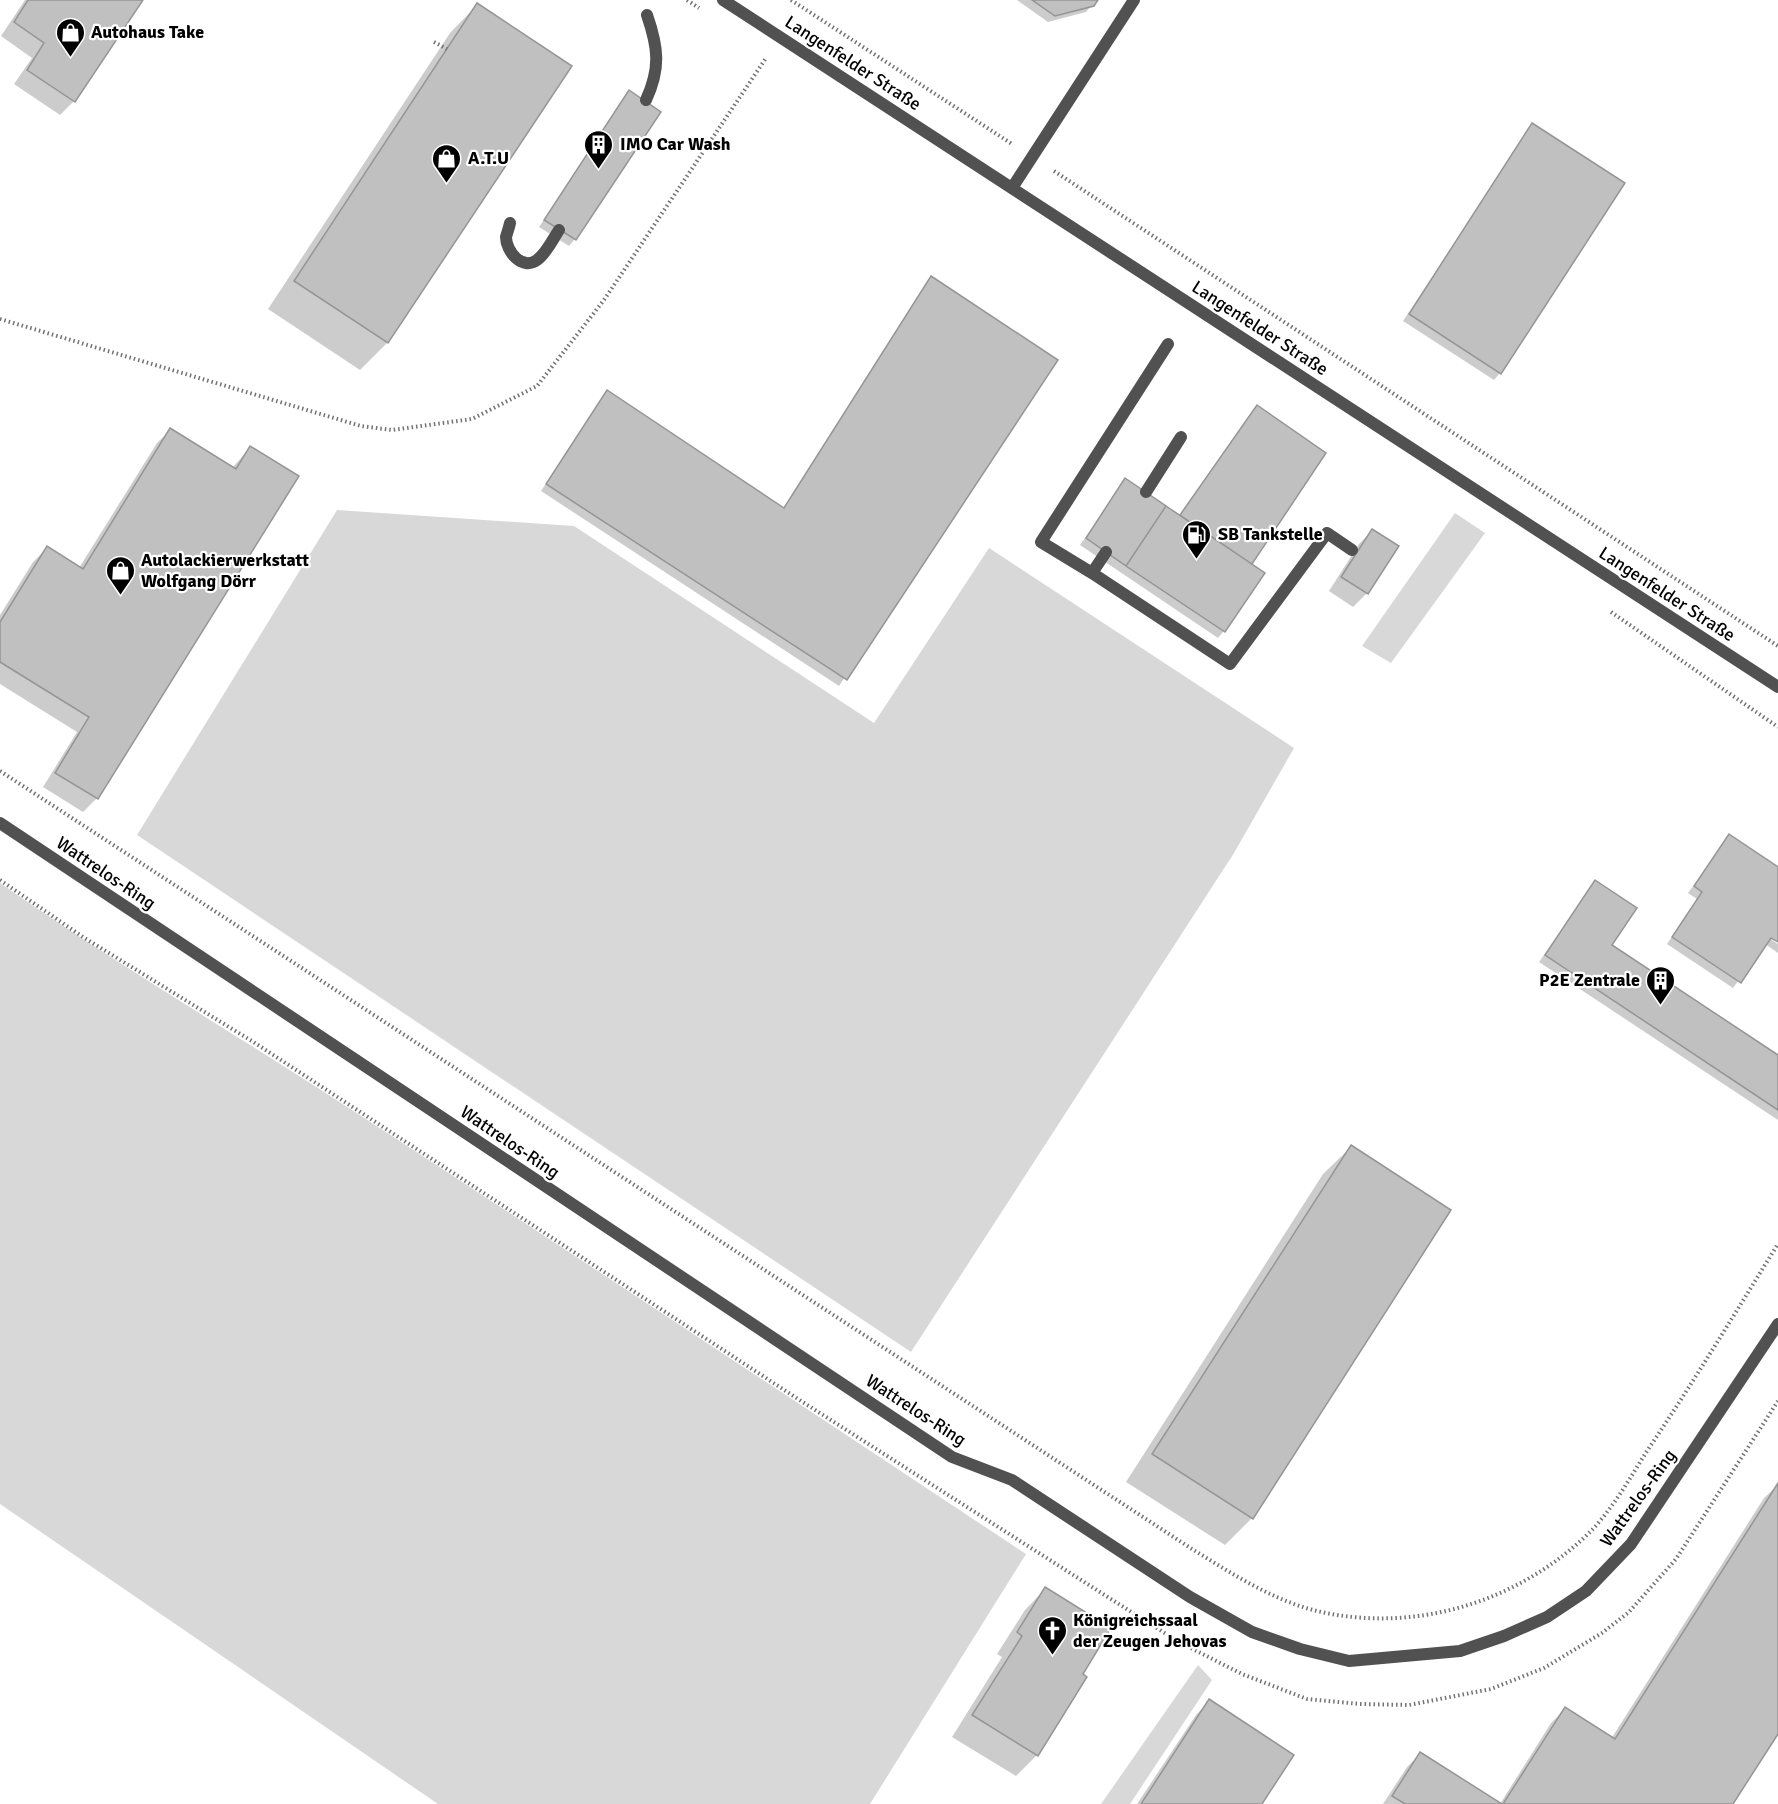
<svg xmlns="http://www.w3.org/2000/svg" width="1778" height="1804" font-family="Signika,sans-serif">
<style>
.green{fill:#d8d8d8}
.shadow{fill:#0003}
.building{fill:#c0c0c0;stroke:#959595;stroke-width:1.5}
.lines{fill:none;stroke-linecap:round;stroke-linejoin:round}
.path{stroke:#737373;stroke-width:4;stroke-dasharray:1.5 3;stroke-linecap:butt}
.service{stroke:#515151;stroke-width:12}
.minor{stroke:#515151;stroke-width:12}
.labels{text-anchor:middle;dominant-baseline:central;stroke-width:4.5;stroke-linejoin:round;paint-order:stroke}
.poi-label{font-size:18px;font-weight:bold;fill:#000;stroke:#fff;text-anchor:start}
.street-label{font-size:18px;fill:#000;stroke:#fff}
</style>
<rect width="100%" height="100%" fill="#fff"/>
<path class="green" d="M337,510L574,526L874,723L989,548L1294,748L1234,853L911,1352L137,835Z
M1455,513L1485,533L1391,663L1362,646Z
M0,883C115,963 235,1034 352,1110C578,1257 802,1406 1026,1554L870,1804H438L0,1504Z
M1198,1665L1212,1680L1130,1804H1101Z"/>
<path class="shadow" d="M25,0H141L74,101L60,115L14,84L32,58L1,36Z
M1017,0H1096L1086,12L1048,22Z
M477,5L570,66L387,343L360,370L268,309L450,33Z
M629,92L575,239L569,246L539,227Z
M1533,125L1500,373L1494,380L1403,321Z
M932,278L1056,361L839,686L541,491L607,392L783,509Z
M1257,406L1324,453L1250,564L1224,631L1218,638L1080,545L1126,480L1179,516Z
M170,430L232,468L250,448L297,476L97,798L83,812L43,787L77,732L0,684V615L33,562L47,548L79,568L157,443Z
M1372,531L1367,593L1353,607L1329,591L1359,544Z
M1729,836L1778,869V941L1764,935L1778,944V953L1765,944L1733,988L1667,944L1697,899L1688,893Z
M1595,882L1610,945L1778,1057V1120L1539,962Z
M1351,1147L1252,1518L1225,1545L1126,1482L1323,1174Z
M1778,1485V1731L1732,1804H1500L1551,1723L1565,1709L1611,1739L1764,1498Z
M1045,1589L1080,1674L1085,1677L1037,1755L1016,1776L952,1737L1002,1657L997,1654L1025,1610Z
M1209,1701L1261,1804H1137L1196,1715Z
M1420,1754L1499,1804H1383L1407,1767Z"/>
<path class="building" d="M28,0H143L75,102L27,70L44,43L14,22Z
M1032,0H1098L1094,6L1055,16Z
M477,3L572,66L388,343L294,281Z
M629,90L661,112L576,240L544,220Z
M1532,123L1625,183L1501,374L1409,314Z
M931,276L1058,360L847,680L546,484L607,390L784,508Z
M1257,405L1326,453L1252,564L1180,515Z
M170,428L236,469L250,446L299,476L98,799L55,773L89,717L0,662V622L47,546L83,569Z
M1125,478L1166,506L1126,566L1086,538Z
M1166,506L1265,573L1225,632L1126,566Z
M1372,529L1399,546L1368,594L1341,577Z
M1729,834L1778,867V942L1771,938L1741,983L1672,937L1702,892L1694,886Z
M1595,880L1637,908L1612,945L1778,1055V1110L1545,955Z
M1351,1145L1451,1210L1253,1519L1152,1454Z
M1778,1483V1734L1733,1804H1503L1565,1707L1615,1739Z
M1045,1587L1111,1628L1083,1674L1087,1677L1038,1756L972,1715L1022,1636L1017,1632Z
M1209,1699L1294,1755L1262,1804H1141Z
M1420,1752L1502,1804H1405L1392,1796Z"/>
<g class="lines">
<path class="path" d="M687,0L699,8
M791,0L1012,144
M434,42L447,49
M1054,171L1778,646
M0,319L361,426L392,430L472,419L537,386L604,300L766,58
M1611,612L1778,727
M0,771L1192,1549C1231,1573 1272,1600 1317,1611C1415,1634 1518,1602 1589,1533C1612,1510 1630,1478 1647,1451C1693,1383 1735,1313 1778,1244
M0,880L83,937L255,1043L798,1399L1114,1601L1179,1642L1242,1674L1307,1699L1360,1704L1409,1705L1491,1689L1544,1668L1602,1633L1629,1612L1676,1559L1778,1401"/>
<path class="service" d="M646,100C661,68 658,47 647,15
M1012,188L1134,0
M510,223C509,228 507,233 506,237C506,251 522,271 537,260C546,254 553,239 559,230
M1146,492L1181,437
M1106,552L1092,573L1041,542L1168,344
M1092,573L1230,664L1327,533L1352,550"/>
<path class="minor" d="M723,0L1778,687
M0,823L952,1457L1012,1480L1190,1597L1252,1632L1300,1649L1349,1661L1460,1651L1504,1636L1547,1617L1586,1591L1631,1544L1778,1324"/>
</g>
<defs>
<symbol id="shop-pin" viewBox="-11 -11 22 30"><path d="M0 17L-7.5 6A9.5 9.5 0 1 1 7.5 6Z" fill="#000" stroke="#fff"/><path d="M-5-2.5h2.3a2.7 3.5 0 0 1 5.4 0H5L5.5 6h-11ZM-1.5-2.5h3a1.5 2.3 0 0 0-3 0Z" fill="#fff"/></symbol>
<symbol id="building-pin" viewBox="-11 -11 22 30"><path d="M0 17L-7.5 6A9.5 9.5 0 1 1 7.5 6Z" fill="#000" stroke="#fff"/><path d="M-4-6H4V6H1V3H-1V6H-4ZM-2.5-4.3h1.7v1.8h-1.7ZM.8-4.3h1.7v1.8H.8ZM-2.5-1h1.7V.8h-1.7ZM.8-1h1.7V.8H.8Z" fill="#fff"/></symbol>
<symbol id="fuel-pin" viewBox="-11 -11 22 30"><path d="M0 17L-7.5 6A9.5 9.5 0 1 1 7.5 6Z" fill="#000" stroke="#fff"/><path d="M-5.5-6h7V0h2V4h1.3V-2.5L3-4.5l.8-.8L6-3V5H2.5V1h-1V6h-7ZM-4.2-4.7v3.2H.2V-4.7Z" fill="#fff"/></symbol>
<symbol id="church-pin" viewBox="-11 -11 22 30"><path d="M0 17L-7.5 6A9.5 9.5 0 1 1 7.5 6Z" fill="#000" stroke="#fff"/><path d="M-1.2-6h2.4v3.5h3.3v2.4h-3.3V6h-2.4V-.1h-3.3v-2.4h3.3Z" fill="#fff"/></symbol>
</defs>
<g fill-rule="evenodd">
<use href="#shop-pin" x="54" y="16" width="33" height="45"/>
<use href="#building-pin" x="582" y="128" width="33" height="45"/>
<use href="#shop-pin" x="430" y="142" width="33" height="45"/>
<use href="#fuel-pin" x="1180" y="518" width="33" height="45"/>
<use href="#shop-pin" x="104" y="554" width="33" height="45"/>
<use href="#building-pin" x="1644" y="964" width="33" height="45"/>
<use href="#church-pin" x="1036" y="1614" width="33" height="45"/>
</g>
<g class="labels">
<g class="poi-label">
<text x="91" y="32">Autohaus Take</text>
<text x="620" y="144">IMO Car Wash</text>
<text x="468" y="158">A.T.U</text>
<text x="1218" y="534">SB Tankstelle</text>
<text x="141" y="560">Autolackierwerkstatt<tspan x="141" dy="21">Wolfgang Dörr</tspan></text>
<text x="1640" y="980" text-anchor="end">P2E Zentrale</text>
<text x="1073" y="1620">Königreichssaal<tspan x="1073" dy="21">der Zeugen Jehovas</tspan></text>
</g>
<g class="street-label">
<text transform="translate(853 63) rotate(33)">Langenfelder Straße</text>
<text transform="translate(1260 328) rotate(33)">Langenfelder Straße</text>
<text transform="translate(1667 594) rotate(33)">Langenfelder Straße</text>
<text transform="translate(106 873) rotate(34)">Wattrelos-Ring</text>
<text transform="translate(510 1142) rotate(34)">Wattrelos-Ring</text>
<text transform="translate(916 1410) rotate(33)">Wattrelos-Ring</text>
<text transform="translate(1638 1498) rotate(-54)">Wattrelos-Ring</text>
</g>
</g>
</svg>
